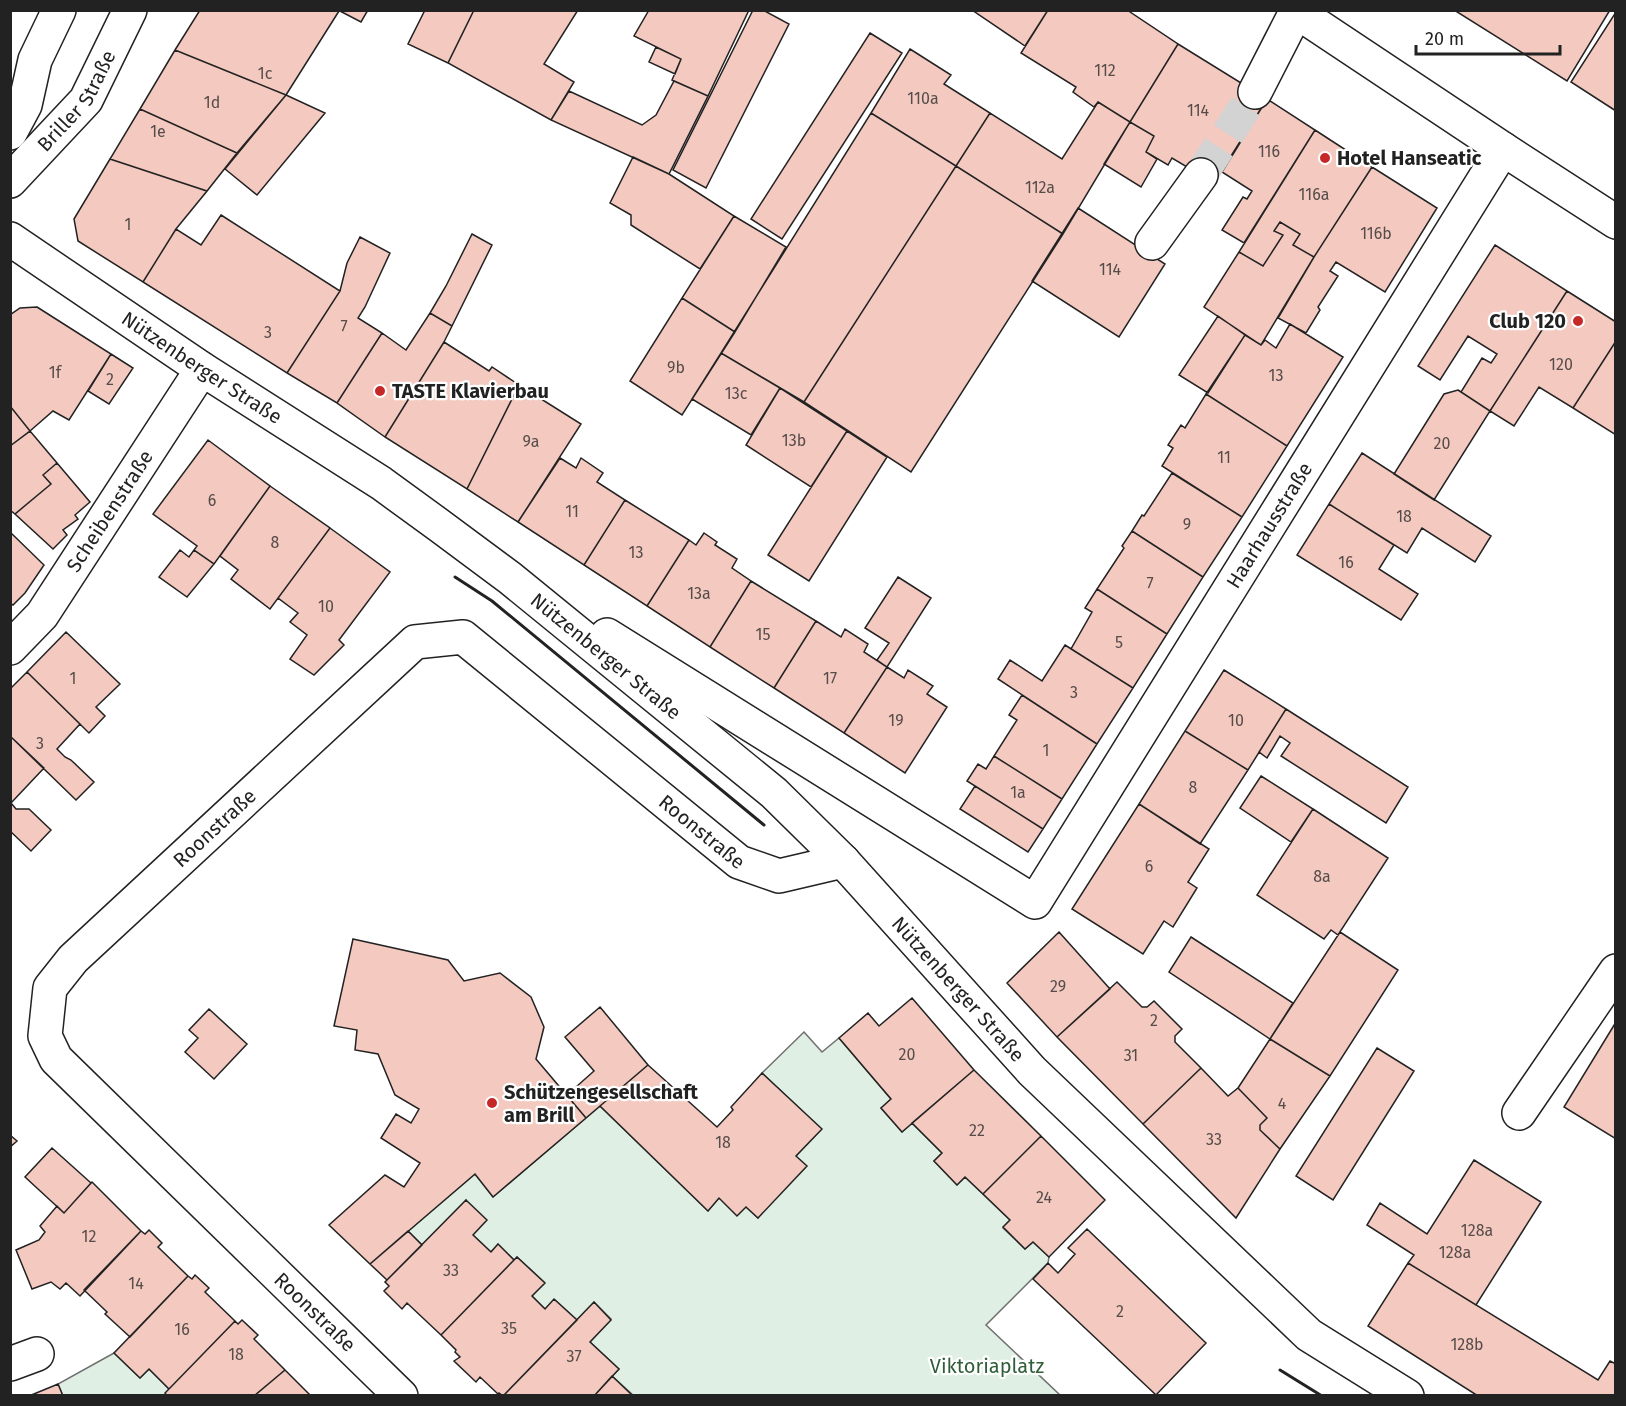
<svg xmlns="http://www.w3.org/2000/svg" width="1626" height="1406" font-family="'Fira Sans',sans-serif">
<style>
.green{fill:#e0efe3;stroke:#6f6f6f;stroke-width:1.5}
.building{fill:#f3c9c0;stroke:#222;stroke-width:1.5}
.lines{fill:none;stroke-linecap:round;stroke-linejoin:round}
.minor-tunnel{stroke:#d3d3d3;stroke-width:33;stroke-dasharray:33 16;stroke-linecap:butt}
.minor-casing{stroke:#222;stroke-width:36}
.major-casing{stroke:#222;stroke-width:36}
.minor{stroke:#fff;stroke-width:33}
.major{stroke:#fff;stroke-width:33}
.wall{stroke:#222;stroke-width:3}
.poi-dot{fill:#c62828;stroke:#fff;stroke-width:2}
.labels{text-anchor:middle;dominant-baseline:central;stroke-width:4.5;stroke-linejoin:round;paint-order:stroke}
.number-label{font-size:16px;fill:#564c4a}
.street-label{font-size:20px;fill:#222;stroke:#fff}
.poi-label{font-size:20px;font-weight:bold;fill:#222;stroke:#fff;text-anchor:start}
.park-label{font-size:20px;fill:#2f5e38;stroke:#fff}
</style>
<rect width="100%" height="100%" fill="#fff"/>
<path class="green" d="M804,1032L822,1052L839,1038L891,1099L881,1108L902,1132L912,1123L942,1153L934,1161L957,1185L965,1177L1010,1220L1003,1228L1025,1249L1033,1242L1049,1257L1048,1263L986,1325L1060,1395H633L612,1376L619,1369L590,1342L611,1319L594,1302L577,1320L555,1300L545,1309L532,1296L544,1282L517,1257L514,1260L498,1244L491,1252L473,1235L466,1200L422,1245L408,1231L475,1174L493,1197L600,1106L708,1211L719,1198L746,1207L758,1218L796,1156L821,1129L762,1073Z
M114,1353L140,1378L149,1369L169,1389L167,1395L63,1396L58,1384Z"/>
<path class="building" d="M200,10H338L339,11L286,95L175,50Z
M338,10H368L361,22Z
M425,10H474L448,63L408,44Z
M474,10H578L544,64L574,82L551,120L448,63Z
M649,10H749L708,96L672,80L681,59L634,36Z
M753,10H763L789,24L706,188L673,170Z
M972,10H1048L1025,46Z
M1048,10H1127L1178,44L1130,122L1098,102L1094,107L1073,92L1076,87L1021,53Z
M1454,10H1610L1567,81Z
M1616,12V111L1571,82Z
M870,33L902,53L782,239L751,219Z
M1178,44L1267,99L1214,183L1172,158L1168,165L1146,152L1154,136L1130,122Z
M656,47L681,59L675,74L649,62Z
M910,49L951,75L944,84L990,113L956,166L871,113Z
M175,50L286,95L237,153L140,109Z
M674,81L708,96L669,174L551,120L569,91L642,125L656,115Z
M286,95L325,113L257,195L225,169Z
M1267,99L1315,130L1244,243L1222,230L1243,197L1247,199L1252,191L1222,172Z
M1098,102L1130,122L1063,234L956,166L990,113L1062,159Z
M140,109L237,153L207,191L110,159Z
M871,113L956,166L804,402L721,353Z
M1130,122L1154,136L1146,152L1157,159L1141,187L1104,164Z
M1315,130L1372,167L1314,257L1293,245L1300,234L1280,222L1274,231L1283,235L1263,266L1239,252Z
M633,157L669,174L734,216L700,269L631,225V215L610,203Z
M110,159L207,191L176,229L143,282L78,241L74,219Z
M956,166L1063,234L911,472L804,402Z
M1372,167L1437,208L1385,292L1336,262L1330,271L1338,276L1318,307L1320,310L1306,333L1278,318L1314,257Z
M1078,208L1165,264L1119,337L1032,281Z
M221,215L340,291L287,373L143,282L176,229L201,245Z
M734,216L786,247L735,332L682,298Z
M1280,222L1300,234L1293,245L1314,257L1261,345L1204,307L1239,252L1263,266L1283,235L1274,231Z
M472,234L492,245L452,326L430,313L446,286Z
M360,237L390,253L365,307L358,318L382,333L337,403L287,373L340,291L347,263Z
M1495,245L1567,291L1490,411L1461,392L1482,358L1491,363L1497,354L1468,336L1440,380L1418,366Z
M1567,291L1616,322V341L1573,408L1539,387L1514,426L1490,411Z
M682,298L735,332L682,415L630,381Z
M37,307L111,354L69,420L53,411L30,431L10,406V315L20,308Z
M430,313L452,326L444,342L385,437L337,403L382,333L406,350Z
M1218,316L1245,335L1208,393L1179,375Z
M1290,324L1343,357L1287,446L1206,394L1245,335L1261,345L1265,340L1276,348Z
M1616,341V435L1573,408Z
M444,342L489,371L492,367L519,385L467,489L385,437Z
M721,353L780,388L751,435L692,399Z
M111,354L133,368L109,404L88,391Z
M519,385L581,424L518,522L467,489Z
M780,388L847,431L811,487L746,445Z
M1458,390L1490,411L1434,500L1394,474L1444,394Z
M1206,394L1287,446L1242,517L1162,466L1173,448L1168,445L1181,425L1185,428Z
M10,406L30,431L10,446Z
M30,431L57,463L43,475L51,484L15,514L10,510V446Z
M847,431L887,457L809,581L768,555Z
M208,440L270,486L214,564L194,550L197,546L153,514Z
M1362,453L1491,536L1475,562L1422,528L1407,553L1329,504Z
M560,458L576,468L581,458L603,473L597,482L625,500L584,565L518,522Z
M57,463L90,502L75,515L78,519L63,530L67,535L53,549L15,514L51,484L43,475Z
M1172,473L1242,517L1203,577L1132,531L1142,515L1144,516Z
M270,486L330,528L270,609L231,579L238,570L220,556Z
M625,500L689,540L647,606L584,565Z
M1329,504L1394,545L1379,569L1418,594L1401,620L1297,555Z
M330,528L390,572L339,640L344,645L314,675L290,659L307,635L290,622L298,613L278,598Z
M1132,531L1203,577L1167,634L1097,589L1124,548L1122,546Z
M10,532L44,565L25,593L13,605L10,603Z
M704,533L717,542L715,545L737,559L732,568L751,581L710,647L647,606L689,540L696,545Z
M180,550L189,557L194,550L214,564L187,597L159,577Z
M898,577L931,598L887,667L877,660L889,643L865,628Z
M751,581L816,621L774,688L710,647Z
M1097,589L1167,634L1133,688L1071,649L1092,612L1085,608Z
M816,621L841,637L845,629L868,644L864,652L887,667L844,733L774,688Z
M66,632L120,684L96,707L105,716L89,733L27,672Z
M1065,645L1133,688L1097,744L998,679L1010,660L1042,681Z
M887,667L904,678L908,670L933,686L927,694L947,707L905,773L844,733Z
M1224,670L1286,709L1248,770L1185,731Z
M27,672L80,724L57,749L65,757L71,760L94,782L76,800L10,736V689Z
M1022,695L1097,744L1062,799L994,756L1017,720L1009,715Z
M1286,709L1408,787L1386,823L1281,756L1290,743L1280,736L1267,758L1259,752Z
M1185,731L1248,770L1200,844L1139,804Z
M10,736L44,768L11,803L16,809H29L51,830L31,851L10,831Z
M994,756L1062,799L1043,829L967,781L978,764L986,769Z
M1261,776L1313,809L1291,842L1240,808Z
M975,786L1043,829L1028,852L960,809Z
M1139,804L1209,849L1188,882L1197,888L1173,927L1164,921L1143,954L1072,909Z
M1313,809L1388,858L1338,935L1331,930L1324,939L1257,895Z
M1059,932L1110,989L1057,1037L1007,983Z
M1340,932L1398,970L1330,1076L1270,1039Z
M1191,937L1293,1003L1270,1039L1169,972Z
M353,939L448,960L464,981L500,973L531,997L544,1027L536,1059L586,1118L493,1197L475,1174L370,1264L329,1225L385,1175L404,1187L420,1163L381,1138L396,1114L411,1123L419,1109L395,1095L378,1054L355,1050L357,1030L334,1026Z
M1117,982L1142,1007H1147L1154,1001L1182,1029L1175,1036V1042L1201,1068L1143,1124L1057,1037Z
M912,998L974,1070L902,1132L881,1108L891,1099L839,1038L868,1013L879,1026Z
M600,1007L648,1065L586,1118L569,1098L579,1090L576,1087L594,1071L565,1037Z
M209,1009L247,1044L214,1079L185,1052L198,1038L189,1030Z
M1616,1022V1139L1564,1107Z
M1270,1039L1330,1076L1280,1149L1260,1130V1125L1267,1118L1238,1088Z
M1377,1048L1414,1071L1333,1200L1296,1176Z
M648,1065L717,1127L733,1110L731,1107L762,1073L822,1129L796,1156L807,1166L758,1218L746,1207L737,1216L719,1198L708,1211L600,1106Z
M1201,1068L1228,1096L1238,1088L1267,1118L1260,1125V1130L1280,1149L1236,1218L1143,1124Z
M974,1070L1041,1136L983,1194L965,1177L957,1185L934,1161L942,1153L912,1123Z
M10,1135L17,1141L10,1147Z
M1041,1136L1105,1200L1049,1257L1033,1242L1025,1249L1003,1227L1010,1220L983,1194Z
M52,1148L91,1183L64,1213L25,1177Z
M1474,1160L1541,1202L1476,1305L1408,1263L1414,1255L1367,1225L1380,1203L1427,1234Z
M92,1182L141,1231L80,1296L66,1283L60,1289L51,1282L32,1289L16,1250L39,1240L45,1232L40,1226L57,1206L64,1213Z
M466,1200L487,1220L473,1235L491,1252L498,1244L514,1260L441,1335L407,1303L402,1309L384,1291L389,1286L385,1282Z
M1087,1229L1206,1343L1156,1395L1033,1279L1048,1263L1058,1273L1075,1254L1068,1248Z
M149,1230L162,1243L158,1247L188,1276L130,1337L105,1314L107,1312L84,1290L141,1231L145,1234Z
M408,1231L422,1245L387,1280L370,1264Z
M517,1257L545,1283L532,1296L545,1309L554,1299L577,1320L503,1396L499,1393L498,1394L480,1377L476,1382L454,1361L460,1357L455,1352L456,1350L441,1335Z
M1408,1263L1598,1380L1610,1361L1616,1364V1396H1478L1368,1326Z
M195,1275L209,1288L205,1292L235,1321L169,1389L149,1369L140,1378L114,1353L188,1276L192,1279Z
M594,1302L611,1320L590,1342L619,1369L594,1396H503Z
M242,1320L258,1335L254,1339L285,1370L254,1396H167L165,1393L235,1321L238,1324Z
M285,1370L311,1396H254Z
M612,1376L633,1396H594Z
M58,1384L63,1396H29Z"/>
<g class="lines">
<path class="minor-tunnel" d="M1201,175L1255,92"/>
<defs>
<g id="minor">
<path d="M1255,92L1296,12"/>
<path id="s1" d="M10,239L202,369L381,483L440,526L510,578L774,793L843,861L1032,1071L1309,1335L1407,1396"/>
<path d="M1152,243L1201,175"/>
<path id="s2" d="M607,635L1035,902L1503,149"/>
<path id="s3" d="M10,648L42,615L202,369"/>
<path d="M1519,1113L1616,971"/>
<path d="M10,1364L37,1354"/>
<path id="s4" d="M401,1396L56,1059L45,1036L50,988L73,959L415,642L463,637L739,862L779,876L843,861"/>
</g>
<g id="major">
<path d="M1294,10L1503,149L1616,222"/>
<path d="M10,133L25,105L35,60L59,10"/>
<path id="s5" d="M10,181L86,100L130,10"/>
</g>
</defs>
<use href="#minor" class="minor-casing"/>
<use href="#major" class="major-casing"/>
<use href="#minor" class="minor"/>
<use href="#major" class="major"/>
<path class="wall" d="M455,577L492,601L764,825
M1280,1370L1322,1396"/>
</g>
<g class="poi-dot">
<circle cx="1325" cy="158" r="6"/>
<circle cx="1578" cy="321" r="6"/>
<circle cx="380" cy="391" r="6"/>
<circle cx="492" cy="1103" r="6"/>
</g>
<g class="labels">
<g class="number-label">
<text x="1105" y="70">112</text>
<text x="265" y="73">1c</text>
<text x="923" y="98">110a</text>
<text x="212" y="102">1d</text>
<text x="1198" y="110">114</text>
<text x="158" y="131">1e</text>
<text x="1269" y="151">116</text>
<text x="1040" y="187">112a</text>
<text x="1314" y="194">116a</text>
<text x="128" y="224">1</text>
<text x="1376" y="233">116b</text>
<text x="1110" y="269">114</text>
<text x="344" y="326">7</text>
<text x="268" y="332">3</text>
<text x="1561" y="364">120</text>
<text x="676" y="367">9b</text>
<text x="55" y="372">1f</text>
<text x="1276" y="375">13</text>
<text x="110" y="379">2</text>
<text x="736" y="393">13c</text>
<text x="794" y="440">13b</text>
<text x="531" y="441">9a</text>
<text x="1442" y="443">20</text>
<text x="1224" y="457">11</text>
<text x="212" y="500">6</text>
<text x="572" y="511">11</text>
<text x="1404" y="516">18</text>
<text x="1187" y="524">9</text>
<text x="275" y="542">8</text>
<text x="636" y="552">13</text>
<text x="1346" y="562">16</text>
<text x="1150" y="583">7</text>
<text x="699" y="593">13a</text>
<text x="326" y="606">10</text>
<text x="763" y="634">15</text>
<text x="1119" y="642">5</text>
<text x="73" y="678">1</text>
<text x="830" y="678">17</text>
<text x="1074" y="692">3</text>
<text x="896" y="720">19</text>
<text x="1236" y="720">10</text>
<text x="40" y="743">3</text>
<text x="1046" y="750">1</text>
<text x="1193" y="787">8</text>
<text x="1018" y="792">1a</text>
<text x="1149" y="866">6</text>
<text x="1322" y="876">8a</text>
<text x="1058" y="986">29</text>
<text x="1154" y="1020">2</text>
<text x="907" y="1054">20</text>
<text x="1131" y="1055">31</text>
<text x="1282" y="1103">4</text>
<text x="977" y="1130">22</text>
<text x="1214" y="1139">33</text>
<text x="723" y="1142">18</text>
<text x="1044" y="1197">24</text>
<text x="1477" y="1230">128a</text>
<text x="89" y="1236">12</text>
<text x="1455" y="1252">128a</text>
<text x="451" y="1270">33</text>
<text x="136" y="1283">14</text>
<text x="1120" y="1311">2</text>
<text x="509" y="1328">35</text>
<text x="182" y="1329">16</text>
<text x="1467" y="1344">128b</text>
<text x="236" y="1354">18</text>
<text x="574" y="1356">37</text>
</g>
<g class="street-label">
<text stroke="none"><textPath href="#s5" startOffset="105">Briller Straße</textPath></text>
<text stroke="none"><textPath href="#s1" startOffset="231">Nützenberger Straße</textPath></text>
<text stroke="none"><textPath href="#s3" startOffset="170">Scheibenstraße</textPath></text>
<text stroke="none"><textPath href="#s2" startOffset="948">Haarhausstraße</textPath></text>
<text stroke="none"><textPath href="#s1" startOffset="728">Nützenberger Straße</textPath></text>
<text stroke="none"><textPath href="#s4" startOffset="786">Roonstraße</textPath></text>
<text stroke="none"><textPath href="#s4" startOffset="1416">Roonstraße</textPath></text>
<text stroke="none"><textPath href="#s1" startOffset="1214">Nützenberger Straße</textPath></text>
<text transform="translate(315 1312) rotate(44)">Roonstraße</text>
</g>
<g class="poi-label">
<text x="1337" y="158">Hotel Hanseatic</text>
<text x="1566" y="321" text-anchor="end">Club 120</text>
<text x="392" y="391">TASTE Klavierbau</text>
<text x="504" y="1092">Schützengesellschaft<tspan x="504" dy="23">am Brill</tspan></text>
</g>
<g class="park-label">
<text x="987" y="1366">Viktoriaplatz</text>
</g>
</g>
<rect width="1626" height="1406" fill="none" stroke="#222222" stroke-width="24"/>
<path d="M1416 45v9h144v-9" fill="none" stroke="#222222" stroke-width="3"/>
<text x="1425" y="45" font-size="18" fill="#222222" stroke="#ffffff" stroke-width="4.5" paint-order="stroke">20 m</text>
</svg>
